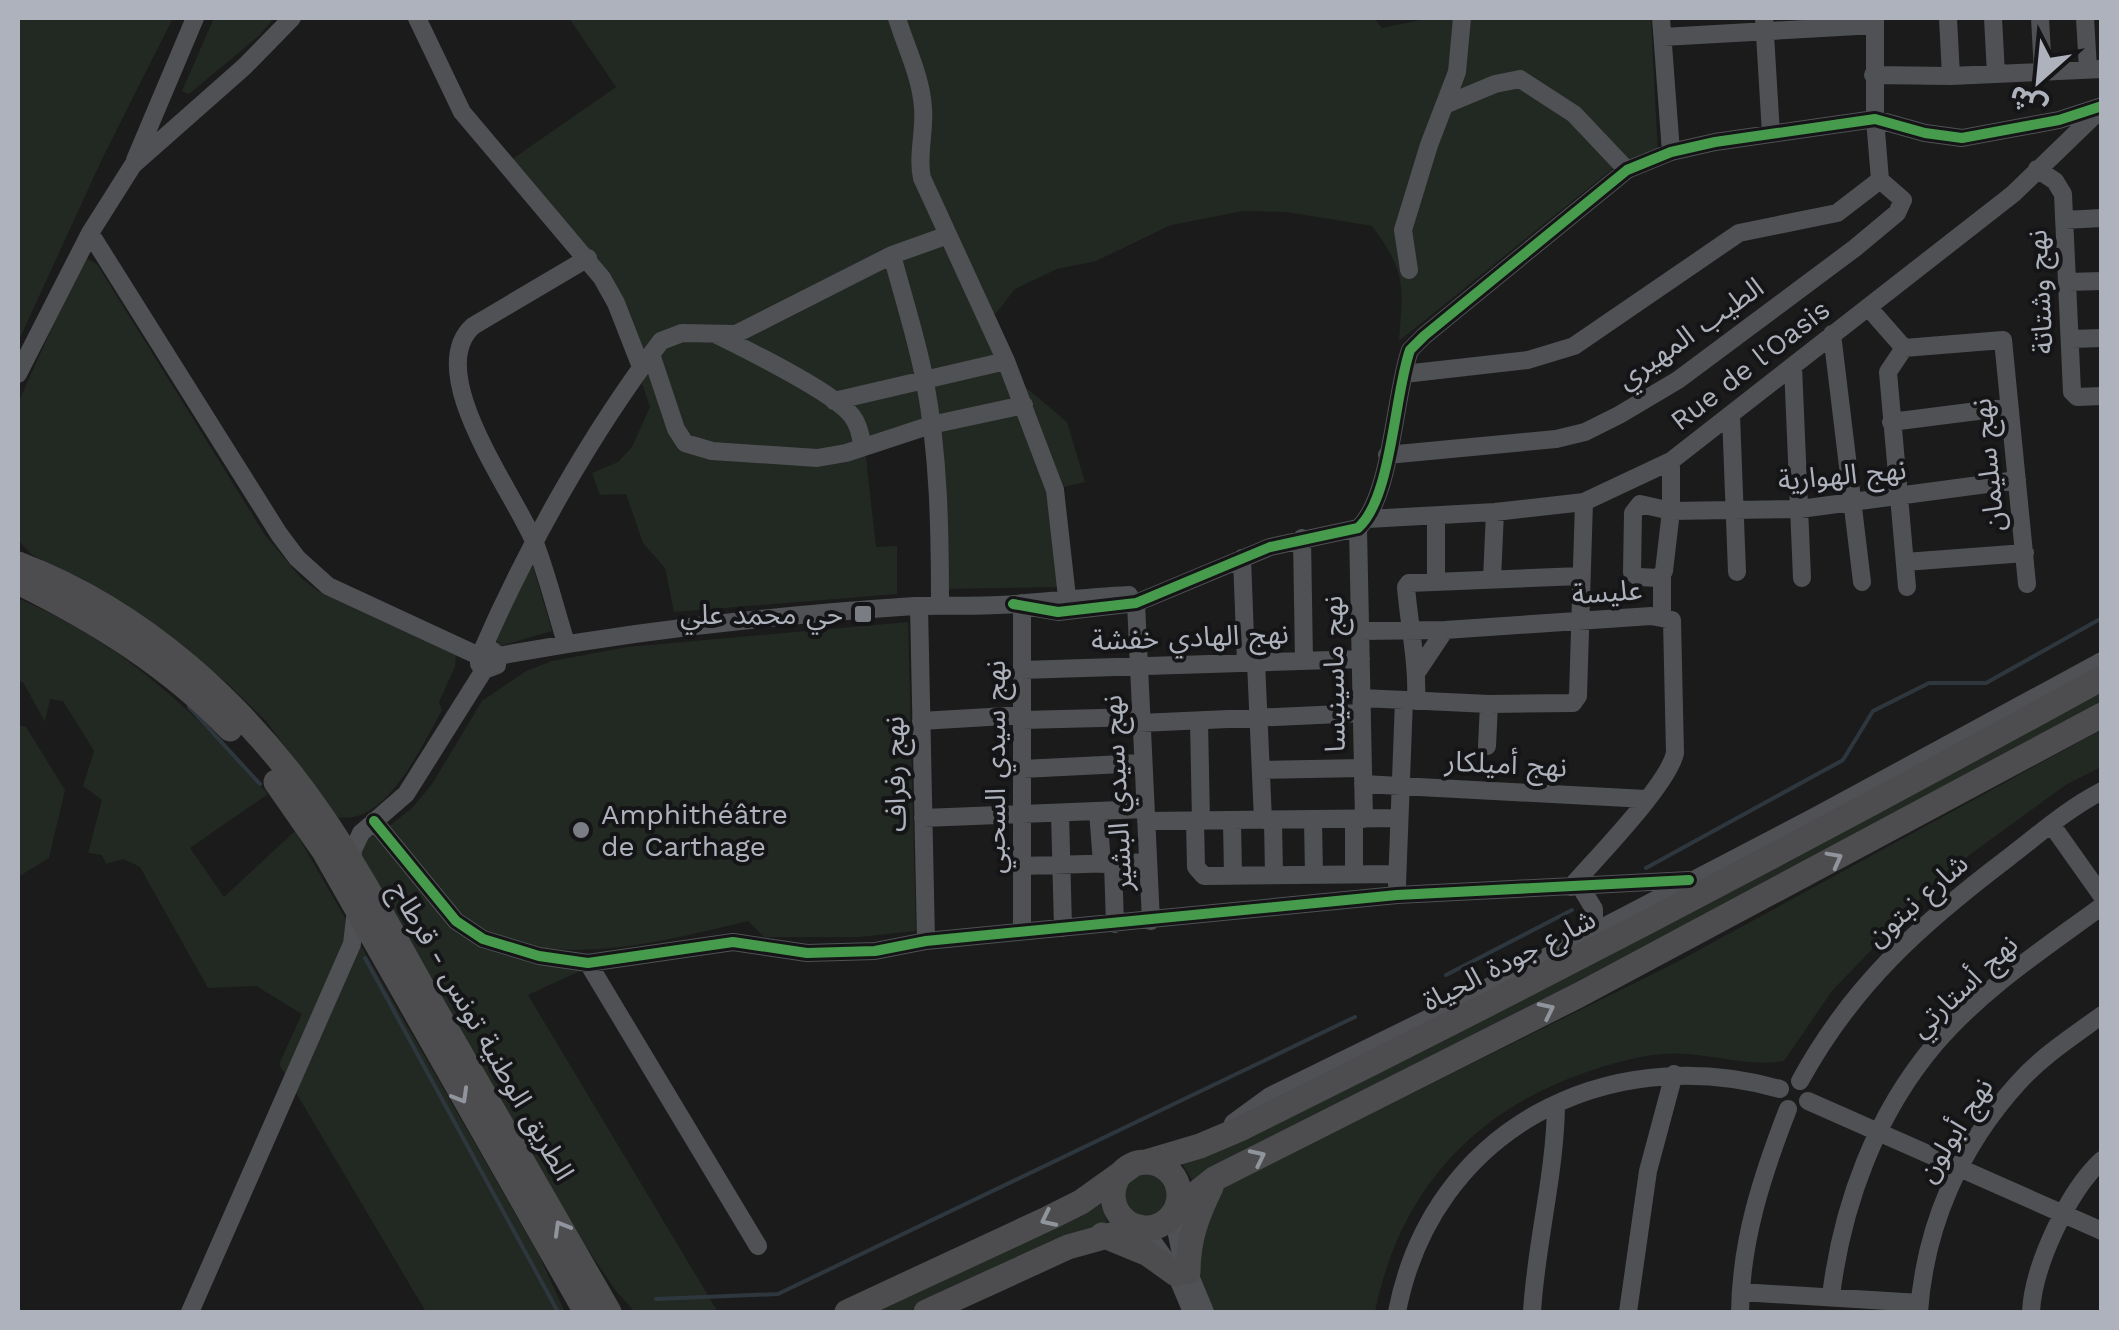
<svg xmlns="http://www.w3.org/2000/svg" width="2119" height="1330" font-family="'Work Sans','Noto Sans Arabic',sans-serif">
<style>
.green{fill:#212922}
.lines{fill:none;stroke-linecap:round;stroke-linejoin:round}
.stream{stroke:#2e373e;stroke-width:4}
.minor{stroke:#4f5154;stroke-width:18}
.highway{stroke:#4d4d50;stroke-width:25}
.cycleway-casing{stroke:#151517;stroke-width:16}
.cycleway{stroke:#469c4c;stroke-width:10}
.oneway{stroke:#90949c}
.poi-dot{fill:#7a7d84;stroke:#151517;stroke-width:4}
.labels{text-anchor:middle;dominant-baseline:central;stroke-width:8;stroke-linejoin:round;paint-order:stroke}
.street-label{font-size:28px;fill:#adb2bc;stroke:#151517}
.poi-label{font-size:28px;fill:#adb2bc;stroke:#151517;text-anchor:end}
</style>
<rect width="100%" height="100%" fill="#1b1b1b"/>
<path class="green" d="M18,18H173L103,157L18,342Z
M214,18H274L260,35L189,94L182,91Z
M569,18H1374L1382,28L1430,18H1651L1658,154L1622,161L1399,341C1403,287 1407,273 1372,226L1287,212L1243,211L1171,225L1096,261L1057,269L1015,289L993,317L1024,386L1067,422L1085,482L1058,488L1073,587L941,589L932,430L865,449L876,547L897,546V594L674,612L665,568L643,543L626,494L600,495L592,473L618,462L632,447L650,407L623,327L608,296L511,160L616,87Z
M88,259L97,264L265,535L301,578L318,591L456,655L455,667L439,702L442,710C422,745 386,827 337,817L266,721L226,682L135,612L31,554L18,540V403L82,261Z
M524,565L533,566L552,631L500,646L494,636Z
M18,598C125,645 191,708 268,794L190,848L224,897L295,831L538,1253L565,1312H426L279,1064L302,1014L256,986L208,988L140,867L123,859L106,864L102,855L88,853L102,800L83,786L94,751L63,701L50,699L45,722L23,682L18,681Z
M908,622L916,931L859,937H764L748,921C663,941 540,977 463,915C439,895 410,852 389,826L412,808L432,784L482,701L526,671L552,661L627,647Z
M2101,681V703L1666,940L1193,1181L1179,1159Z
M18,725L26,727L65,790L49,858L18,877Z
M2101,730V767L2067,784L1968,856L1921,898L1832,991L1784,1061C1744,1068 1703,1050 1662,1054C1637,1056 1611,1064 1587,1072C1472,1111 1399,1193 1375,1312H1210L1196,1262L1219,1189L1677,962Z
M373,833L451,924L580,971L528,995L718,1312H635L616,1291L573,1228L359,861L365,838Z
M1121 1195a25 25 0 1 1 50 0a25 25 0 1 1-50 0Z
M1098,1199L1109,1225L1084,1231L907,1312H864Z"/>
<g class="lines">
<path class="stream" d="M189,707L260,784
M1646,868L1843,760L1873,711L1929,683H1986L2102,618
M365,958L558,1312
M1446,975L1572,910
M656,1299L778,1294L1355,1017"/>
<path class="minor" d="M417,18L462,112L602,278L616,303L641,367
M897,18C906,48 921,76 923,108C925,132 917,155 922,178L1006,361L1055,490L1067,597
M1661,18L1671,152
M1764,18L1771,134
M1948,18L1951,76
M1993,18L1996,74
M2040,18L2043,72
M2085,18L2088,69
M1663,37L1875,25
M1873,75L1951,76L2102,69
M1447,104L1495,84L1520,79L1574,114L1627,170
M135,160L195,18
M2037,169L2055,181L2063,194L2072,392L2077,397L2102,396
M2064,220L2102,218
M90,233L279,534L297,558L328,586L479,656
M1409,270L1403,230L1429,145L1457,72L1462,18
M2068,282L2102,281
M1868,307L1904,348
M1832,334L1862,582
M717,335C747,350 834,392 852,416C859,425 861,435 862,446
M2071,339L2102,338
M651,354L676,429L685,443L712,451L817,458L846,453L931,425L1024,405
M1793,366L1802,578
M18,374L90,233L133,165L244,67L292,18
M1404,374L1528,360L1574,346L1739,233L1837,213L1880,180L1875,119V18
M834,401L1006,361
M1731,415L1737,572
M1891,422L2009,407
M1387,455L1556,439L1585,432L1619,415L1678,380L1855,248L1897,213L1903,200L1880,180
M1671,461V511L1664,571L1659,578L1638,577L1632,572L1633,513L1640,504L1671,511L1800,509L2017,480
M1436,516V580
M1367,519L1495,512L1584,502L1671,461L2013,194L2101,109
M1358,528L1364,819
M1302,538L1304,661
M1242,558L1246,663
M1905,562L2025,553
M1662,577V616
M1492,579L1495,512
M1907,587L1888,372L1904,348L2003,340L2027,584
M1022,603V931
M1136,603L1151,921
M1013,604L1058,612L1136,603L1270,547L1358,528C1392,498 1394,395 1410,350L1424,336L1627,170L1671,152L1715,142L1875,119L1925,133L1962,138L2059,120L2102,106
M919,606L926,941
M940,606C940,531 939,456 925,382C917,339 903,297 892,255L948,235
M1360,631L1445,630L1651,616L1672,620L1675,753C1668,785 1596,858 1571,887
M566,643C556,611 548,578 536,546C517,496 421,373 473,326L588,258
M481,653C527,547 591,433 661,341L682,333L736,334L892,255
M498,656C635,631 776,615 915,606C948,605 982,607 1015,604C1053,601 1090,597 1129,595
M1256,662L1263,820
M1022,670L1361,659
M1417,672L1445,630
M1362,698L1489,704L1573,703L1578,696L1584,502
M1416,701C1418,663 1409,625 1406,587L1409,583L1581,576
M1022,720L1140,717
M921,721L1022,715
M1199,721L1201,821
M1140,723L1362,713
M1487,746L1489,704
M1022,769L1143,763
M1261,770L1363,768
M1363,784L1646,799
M1098,811L1102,864
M1060,813L1063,928
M923,818L1145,809
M1354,819V874
M1273,820L1274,875
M1313,820L1314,874
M374,821L456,921L483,939L539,956L588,963L733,942L807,953L875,951L926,941L1397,895L1689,880
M1146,821L1399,818
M1195,821L1196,867L1204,876L1397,874
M1232,821L1233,875
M2051,824L2102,896
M1113,863L1115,924
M1022,866L1148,862
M352,867L353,850L361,833L406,794L484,670L497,665L498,656L492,650L483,651L479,656V664L484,670
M1397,885L1404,700
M1580,886L1594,909V932
M588,963L758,1246
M1800,1081C1853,984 1921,924 2008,858C2038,835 2067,809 2102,791
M1808,1101L2102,1231
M1233,1123L1270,1096L1427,1019L1816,816L2102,661
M1173,1215L1181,1254L1205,1312
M1143,1228L1176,1274L1192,1312
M1741,1292L1920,1303
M1831,1296C1842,1205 1876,1113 1936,1043C1982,989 2045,948 2102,906
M190,1312L352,944L356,910
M1397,1312C1432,1130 1606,1040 1780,1089
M1532,1312C1536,1243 1555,1175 1556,1106
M1628,1312L1648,1171L1674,1074
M1740,1312C1741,1240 1762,1176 1788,1109
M1919,1312C1925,1226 1960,1147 2018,1083C2042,1056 2073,1036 2102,1015
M2031,1312C2033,1267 2068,1191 2102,1160"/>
<path class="highway" d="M18,564C144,612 246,706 321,815C364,877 398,946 436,1011C494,1112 552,1212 609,1312
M18,582C95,620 170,666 230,729
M276,782L324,851L586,1312
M1146,1162L1200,1146L1240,1129C1531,985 1817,835 2102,678
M1113 1195a33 33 0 1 1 66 0a33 33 0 1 1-66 0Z
M1176,1209L1214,1179L1579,995L2102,715
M1102,1235L1148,1254L1176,1274
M1188,1272C1188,1239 1197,1216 1211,1187
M847,1312L1049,1218L1081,1202L1130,1167
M926,1312L1068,1247L1140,1227"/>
<defs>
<path id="cycleway" d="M1013,604L1058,612L1136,603L1270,547L1358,528C1392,498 1394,395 1410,350L1424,336L1627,170L1671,152L1715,142L1875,119L1925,133L1962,138L2059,120L2102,106
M374,821L456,921L483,939L539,956L588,963L733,942L807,953L875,951L926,941L1397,895L1689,880"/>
</defs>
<use href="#cycleway" class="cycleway-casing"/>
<use href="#cycleway" class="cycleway"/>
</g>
<defs><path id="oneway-chevron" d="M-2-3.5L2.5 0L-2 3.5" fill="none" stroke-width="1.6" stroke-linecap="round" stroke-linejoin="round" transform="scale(2.5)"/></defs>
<g class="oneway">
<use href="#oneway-chevron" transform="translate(1835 859) rotate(-28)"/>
<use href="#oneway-chevron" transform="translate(1547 1010) rotate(-26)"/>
<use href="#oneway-chevron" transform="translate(461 1096) rotate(60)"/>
<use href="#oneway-chevron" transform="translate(1258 1157) rotate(-26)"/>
<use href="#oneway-chevron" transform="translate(1048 1219) rotate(154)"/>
<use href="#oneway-chevron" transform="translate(561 1228) rotate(-120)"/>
</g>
<g class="poi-dot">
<rect x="853" y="604" width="20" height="20" rx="5"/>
<circle cx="581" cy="830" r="10"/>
</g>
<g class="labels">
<g class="street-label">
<text transform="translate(2040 292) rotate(-93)">نهج وشتاتة</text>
<text transform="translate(1690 333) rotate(-35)">الطيب المهيري</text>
<text transform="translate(1750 365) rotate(-38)">Rue de l'Oasis</text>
<text transform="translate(1988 465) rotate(-96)">نهج سليمان</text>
<text transform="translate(1842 475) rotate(-5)">نهج الهوارية</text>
<text transform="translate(1607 592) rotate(-4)">عليسة</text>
<text transform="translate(1190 637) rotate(-2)">نهج الهادي خفشة</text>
<text transform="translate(1334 674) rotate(-91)">نهج ماسينيسا</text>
<text transform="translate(1506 764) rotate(3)">نهج أميلكار</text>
<text transform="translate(995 767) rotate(-90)">نهج سيدي السحبي</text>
<text transform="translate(895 774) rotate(-91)">نهج رفراف</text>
<text transform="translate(1117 793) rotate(-93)">نهج سيدي البشير</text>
<text transform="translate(1917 900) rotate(-41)">شارع نبتون</text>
<text transform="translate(1509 960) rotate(-27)">شارع جودة الحياة</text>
<text transform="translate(1964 986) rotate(-43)">نهج أستارتي</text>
<text transform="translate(482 1031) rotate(60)">الطريق الوطنية تونس - قرطاج</text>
<text transform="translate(1955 1130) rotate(-58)">نهج أبولون</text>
</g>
<g class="poi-label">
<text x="843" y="614">حي محمد علي</text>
<text x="601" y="814" text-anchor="start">Amphithéâtre<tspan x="601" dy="32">de Carthage</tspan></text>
</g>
</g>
<rect width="2119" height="1330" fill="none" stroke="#adb2bc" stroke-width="40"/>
<g transform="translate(2039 80) rotate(207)" stroke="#151517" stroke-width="8" paint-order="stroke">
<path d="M0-8L18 38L0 25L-18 38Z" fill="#adb2bc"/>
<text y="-15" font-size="28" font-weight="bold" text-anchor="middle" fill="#adb2bc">ش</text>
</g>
</svg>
